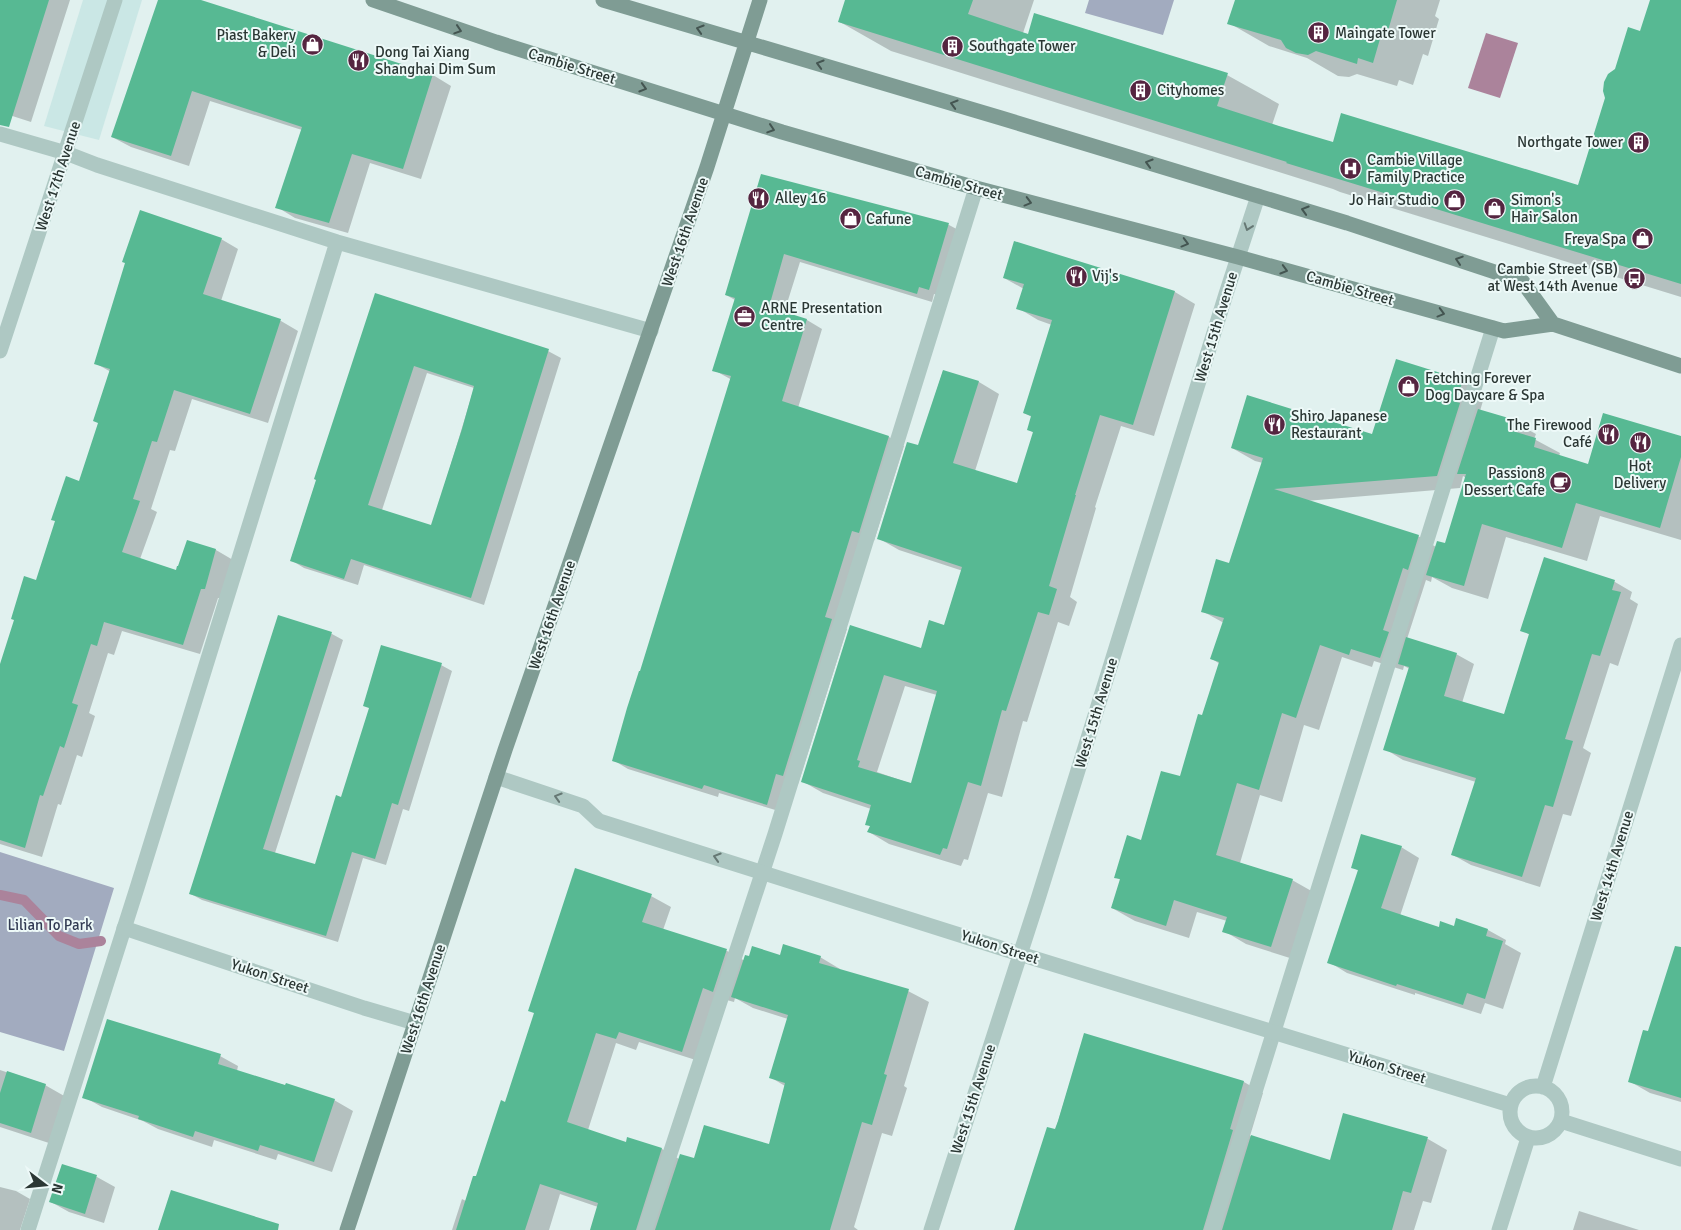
<svg xmlns="http://www.w3.org/2000/svg" width="1681" height="1230" font-family="Signika,sans-serif">
<style>
.green{fill:#a2abbf}
.plaza{fill:#cae7e5}
.water{fill:#ab839b}
.shadow{fill:#0003;fill-rule:evenodd}
.lines{fill:none;stroke-linecap:round;stroke-linejoin:round}
.stream{stroke:#ab839b;stroke-width:10}
.building{fill:#57b993;fill-rule:evenodd}
.lane{stroke:#aec8c3;stroke-width:15}
.street{stroke:#aec8c3;stroke-width:15}
.secondary{stroke:#7f9c94;stroke-width:15}
.oneway{stroke:#445551}
.oneway2{stroke:#667874}
.labels{text-anchor:middle;dominant-baseline:central;stroke-width:4;stroke-linejoin:round;paint-order:stroke}
.poi-label{font-size:15px;fill:#2b3734;stroke:#edf9f8;text-anchor:start}
.street-label{font-size:15px;fill:#2b3734;stroke:#edf9f8}
.park-label{font-size:15px;fill:#323b53;stroke:#edf9f8}
</style>
<rect width="100%" height="100%" fill="#e1f1ef"/>
<path class="green" d="M1089,0H1174L1163,35L1085,13Z
M0,852L114,888L64,1051L0,1032Z"/>
<path class="plaza" d="M83,0H142L99,140L44,126Z"/>
<path class="water" d="M1486,33L1518,43L1500,98L1468,88Z"/>
<path class="shadow" d="M0,0H70L31,122L0,112Z
M159,0H197L433,75L451,86L421,179L370,163L348,233L295,218L277,207L302,130L210,101L189,166L131,147L112,137Z
M847,0H1034L1023,33L1227,75L1279,104L1272,125L1334,144L1578,187L1616,70L1641,32L1651,0H1681V297L1340,192L1333,189L891,51L840,22Z
M1236,0H1440L1435,16L1439,19L1428,56L1423,54L1413,85L1399,80L1397,86L1357,74L1349,77L1338,76L1307,58L1269,46L1229,23Z
M762,176L949,225L964,233L945,298L934,294L932,302L800,262L784,313L807,320L822,329L798,408L889,437L904,446L874,541L867,539L840,625L847,629L798,784L792,782L782,812L719,793L718,797L628,769L613,760L732,380L714,370L735,300L726,295Z
M221,239L238,249L221,301L281,321L298,331L268,423L192,399L175,451L170,450L151,509L157,512L140,559L177,571L188,542L216,550L233,560L223,598H218L200,654L122,631L114,655L108,653L89,713L95,716L82,757L77,755L61,805L58,804L42,857L0,844V666L80,482L99,424L111,372L95,363Z
M1015,242L1175,292L1195,304L1154,436L1121,426L1095,507L1096,508L1070,597L1077,602L1069,626L1058,622L1027,722L1023,721L1002,797L988,793L968,860L964,859L961,866L889,844L869,832L871,827L867,824L871,809L823,793L802,781L851,627L921,649L945,627L963,571L899,550L878,538L919,447L943,371L979,382L999,394L975,471L1018,484L1034,433L1028,429L1032,417L1024,413L1052,325L1038,320L1018,308L1024,289L1004,278ZM905,686L937,695L912,784L877,772Z
M376,294L548,351L561,358L484,605L364,565L358,585L304,568L291,560ZM427,373L474,388L432,527L382,510Z
M1397,361L1463,381L1485,394L1480,411L1512,421L1536,434L1534,439L1560,453L1559,456L1588,465L1681,438V540L1600,516L1587,561L1506,537L1488,599L1452,588L1432,577L1431,582L1426,580L1407,639L1456,654L1474,664L1462,703L1505,716L1530,635L1522,630L1545,559L1615,582L1632,592L1630,599L1638,604L1630,629L1618,666L1610,663L1583,748L1591,753L1571,816L1563,814L1540,887L1471,865L1453,855L1476,782L1403,760L1385,749L1410,669L1404,666L1403,670L1374,661L1372,667L1342,657L1319,730L1304,725L1282,802L1260,795L1240,863L1292,880L1315,893L1293,959L1246,944L1224,931L1227,921L1197,912L1189,938L1135,921L1112,908L1121,880L1115,877L1142,841L1180,778L1203,716L1220,664L1212,659L1224,623L1202,611L1230,564L1263,463L1255,461L1232,448L1373,436ZM1463,476L1466,478L1446,545L1436,547L1418,536L1306,501L1460,488Z
M278,617L332,634L343,640L275,853L316,866L342,798L441,665L452,671L409,811L403,809L386,865L363,858L338,942L202,900L191,894Z
M1401,847L1419,858L1400,916L1439,929L1455,927L1457,920L1488,930L1506,940L1505,944L1521,953L1503,1009L1485,1003L1481,1014L1415,993V995L1347,973L1329,962L1359,871L1352,867Z
M651,896L671,907L663,930L727,951L745,961L780,956L820,957L840,969V970L908,991L929,1002L904,1086L907,1088L892,1136L882,1133L854,1227L858,1230H591L598,1207L560,1194L549,1230H452L462,1199L466,1201L506,1103ZM735,998L753,1008L788,1019L770,1077L785,1086L770,1146L695,1160L679,1159L662,1149L626,1143L588,1130L616,1043L636,1050L639,1042L702,1062L723,999L734,1002Z
M1681,950V1102L1650,1093L1629,1081Z
M1085,1035L1244,1082L1263,1093L1250,1136L1331,1161L1344,1114L1428,1139L1447,1150L1431,1203L1423,1201L1414,1230H1015L1055,1131Z
M220,1056L238,1066L237,1071L334,1100L353,1111L332,1172L278,1154L276,1160L214,1140L212,1147L158,1129L143,1121L102,1107L84,1097Z
M0,1070L45,1085L66,1097L52,1144L0,1127Z
M62,1165L97,1177L115,1187L104,1223L69,1212L51,1202Z
M0,1187L16,1191L30,1199L20,1230H0Z
M1579,1211L1639,1230H1573Z"/>
<g class="lines">
<path class="stream" d="M0,895L24,900L59,936L79,944L101,941"/>
</g>
<path class="building" d="M0,0H49L9,127L0,125Z
M158,0H201L433,74L403,169L352,154L329,223L275,208L302,127L192,91L171,156L111,137Z
M845,0H973L968,14L1028,34L1034,13L1228,73L1217,106L1279,126L1333,142L1341,113L1578,185L1605,98L1603,91L1604,82L1608,74L1615,69L1628,27L1640,31L1650,0H1681V284L1286,163L1287,162L838,22Z
M1235,0H1397L1387,34L1382,32L1373,63L1358,58L1357,64L1316,51L1308,55L1296,53L1286,48L1281,40L1227,24Z
M761,174L949,223L929,290L919,287L917,294L784,254L769,307L807,319L782,401L889,436L859,533L852,531L834,589L825,617L832,619L783,776L776,774L767,805L704,785L702,789L612,761L627,708L639,671H640L731,376L712,371L735,298L725,295Z
M140,210L222,238L203,294L281,319L250,414L174,390L157,442L152,441L133,499L140,501L122,552L176,570L177,566H178L187,540L216,549L205,589H201L183,645L104,622L97,646L91,644L72,703L78,705L64,748L60,746L43,796L40,795L25,848L0,840V664L14,620L11,619L24,576L36,580L55,521L51,520L66,476L79,481L98,423L93,421L110,369L94,364L125,263L122,262Z
M1014,241L1175,291L1133,425L1100,415L1075,495H1076L1049,586L1057,589L1049,615L1038,612L1006,711L1002,710L981,786L968,782L947,849L943,848L940,855L867,832L870,826L865,825L871,805L801,782L850,625L921,648L929,620L944,625L962,567L877,539L907,442L918,445L943,370L979,381L953,463L1017,483L1033,432L1027,430L1031,416L1023,413L1052,320L1016,309L1024,284L1003,278ZM884,675L937,691L911,783L858,767L860,761L857,760Z
M375,293L549,349L471,598L351,559L344,579L290,561L316,480L314,479ZM414,366L474,386L462,429L431,525L368,505Z
M1396,359L1463,380L1456,402L1460,403L1437,476L1274,489L1419,535L1408,570L1403,568L1383,630L1389,632L1380,658L1351,649L1349,655L1320,645L1296,718L1282,713L1259,790L1237,783L1216,855L1293,879L1271,947L1222,932L1227,917L1174,900L1166,926L1111,908L1120,879L1114,878L1127,835L1141,840L1161,771L1180,776L1198,714L1202,715L1219,662L1210,659L1224,618L1201,612L1216,559L1229,563L1263,458L1231,448L1247,395L1372,434Z
M1478,409L1512,419L1509,430L1536,438L1534,447L1588,464L1603,413L1681,436V457L1660,528L1576,503L1562,548L1482,524L1464,586L1426,575L1437,541L1445,543L1466,474H1457Z
M1544,557L1615,580L1612,590L1621,592L1600,656L1592,654L1565,739L1573,741L1553,807L1545,805L1522,877L1451,855L1476,778L1383,750L1409,667L1398,664L1406,637L1457,653L1444,696L1504,714L1529,634L1520,631Z
M278,615L332,632L263,849L315,864L336,795L341,797L369,708L363,706L381,645L442,663L398,805L392,803L375,859L352,852L326,936L189,894Z
M1361,834L1402,846L1381,908L1439,927L1440,921L1454,926L1456,918L1488,929L1486,936L1503,941L1485,999L1467,993L1463,1005L1397,984L1396,986L1327,963L1358,870L1351,868Z
M575,868L652,894L642,922L727,949L713,992L703,988L682,1052L619,1032L616,1039L596,1033L567,1122L626,1142L627,1137L662,1148L636,1230H590L598,1203L540,1184L525,1230H456L473,1176H476L501,1100L505,1102L534,1013L528,1011Z
M783,944L821,956L819,963L909,989L884,1074L887,1075L872,1125L862,1122L830,1230H655L680,1154L694,1158L704,1125L769,1144L785,1083L769,1078L788,1015L731,997L745,955L749,956L752,946L780,955Z
M1675,946L1681,947V1098L1628,1082L1643,1030L1648,1031Z
M107,1019L221,1054L218,1064L285,1085L286,1083L335,1099L314,1162L260,1145L258,1151L195,1131L193,1137L138,1119L139,1116L82,1098Z
M1084,1033L1244,1081L1230,1129L1233,1130L1203,1230H1014L1047,1127L1055,1129L1058,1121Z
M7,1071L46,1084L31,1133L0,1123V1093Z
M1343,1113L1428,1137L1411,1193L1403,1191L1392,1230H1222L1251,1135L1330,1160Z
M62,1164L97,1175L85,1214L49,1202Z
M171,1190L279,1224L278,1230H158Z"/>
<g class="lines">
<path class="lane" d="M0,134L66,153L97,165L337,242L651,331
M28,1230L137,888L337,242
M645,1230L775,834L976,188
M1212,1230L1493,328"/>
<path class="street" d="M0,351L115,0
M496,777L583,806L599,821L1020,954L1510,1105
M124,928L364,1008L415,1023
M1510 1112a26 26 0 1 1 52 0a26 26 0 1 1-52 0Z
M1543,1087L1681,645
M1561,1121L1681,1159
M931,1230L1038,899L1226,294L1258,196
M1499,1230L1528,1138"/>
<path class="secondary" d="M373,0L496,42L782,132L976,188L1238,257L1504,331L1553,324L1681,366
M603,0L1001,118L1347,223L1522,281L1553,324
M347,1230L505,750L707,167L760,0"/>
</g>
<defs><path id="oneway-chevron" d="M-2-3.5L2.5 0L-2 3.5" fill="none" stroke-width="1.6" stroke-linecap="round" stroke-linejoin="round" transform="scale(1.25)"/></defs>
<g class="oneway">
<use href="#oneway-chevron" transform="translate(700 29) rotate(-163)"/>
<use href="#oneway-chevron" transform="translate(458 30) rotate(18)"/>
<use href="#oneway-chevron" transform="translate(820 64) rotate(-164)"/>
<use href="#oneway-chevron" transform="translate(643 88) rotate(17)"/>
<use href="#oneway-chevron" transform="translate(954 104) rotate(-164)"/>
<use href="#oneway-chevron" transform="translate(771 129) rotate(18)"/>
<use href="#oneway-chevron" transform="translate(1149 163) rotate(-163)"/>
<use href="#oneway-chevron" transform="translate(1028 202) rotate(15)"/>
<use href="#oneway-chevron" transform="translate(1305 210) rotate(-163)"/>
<use href="#oneway-chevron" transform="translate(1185 243) rotate(15)"/>
<use href="#oneway-chevron" transform="translate(1459 260) rotate(-162)"/>
<use href="#oneway-chevron" transform="translate(1284 270) rotate(16)"/>
<use href="#oneway-chevron" transform="translate(1441 313) rotate(15)"/>
</g>
<g class="oneway2">
<use href="#oneway-chevron" transform="translate(1248 227) rotate(109)"/>
<use href="#oneway-chevron" transform="translate(558 797) rotate(-163)"/>
<use href="#oneway-chevron" transform="translate(717 857) rotate(-163)"/>
</g>
<defs>
<symbol id="building-disc" viewBox="-11 -11 22 22"><circle r="9.5" fill="#552540" stroke="#edf9f8"/><path d="M-4-6H4V6H1V3H-1V6H-4ZM-2.5-4.3h1.7v1.8h-1.7ZM.8-4.3h1.7v1.8H.8ZM-2.5-1h1.7V.8h-1.7ZM.8-1h1.7V.8H.8Z" fill="#fff"/></symbol>
<symbol id="shop-disc" viewBox="-11 -11 22 22"><circle r="9.5" fill="#552540" stroke="#edf9f8"/><path d="M-5-2.5h2.3a2.7 3.5 0 0 1 5.4 0H5L5.5 6h-11ZM-1.5-2.5h3a1.5 2.3 0 0 0-3 0Z" fill="#fff"/></symbol>
<symbol id="restaurant-disc" viewBox="-11 -11 22 22"><circle r="9.5" fill="#552540" stroke="#edf9f8"/><path d="M-5-6h1v4h1v-4h1v4h1v-4h1v5L-1.5 .5V6h-2V.5L-5-1ZM5-6V6H3V1.5H1.5Q1.5-4 5-6Z" fill="#fff"/></symbol>
<symbol id="hospital-disc" viewBox="-11 -11 22 22"><circle r="9.5" fill="#552540" stroke="#edf9f8"/><path d="M-5-5h3v3.5h4V-5h3V5h-3V1.5h-4V5h-3Z" fill="#fff"/></symbol>
<symbol id="bus-disc" viewBox="-11 -11 22 22"><circle r="9.5" fill="#552540" stroke="#edf9f8"/><path d="M-5-6H5V4H4V6H2V4H-2V6H-4V4H-5ZM-3.5-4V0h7V-4ZM-3.5 1.2v1.5H-2V1.2ZM2 1.2v1.5H3.5V1.2Z" fill="#fff"/></symbol>
<symbol id="office-disc" viewBox="-11 -11 22 22"><circle r="9.5" fill="#552540" stroke="#edf9f8"/><path d="M-6-3h4V-5.5h4V-3h4V5H-6ZM-1-4.5V-3h2v-1.5ZM-6 0V1H6V0Z" fill="#fff"/></symbol>
<symbol id="cafe-disc" viewBox="-11 -11 22 22"><circle r="9.5" fill="#552540" stroke="#edf9f8"/><path d="M-5.5-4.5H6V0H3Q3 3.5 0 3.5H-2.5Q-5.5 3.5-5.5 0ZM3-3.2v2h1.7v-2ZM-6 4.5H4V6H-6Z" fill="#fff"/></symbol>
</defs>
<g fill-rule="evenodd">
<use href="#building-disc" x="1306" y="20" width="25" height="25"/>
<use href="#shop-disc" x="300" y="32" width="25" height="25"/>
<use href="#building-disc" x="940" y="34" width="25" height="25"/>
<use href="#restaurant-disc" x="346" y="48" width="25" height="25"/>
<use href="#building-disc" x="1128" y="78" width="25" height="25"/>
<use href="#building-disc" x="1626" y="130" width="25" height="25"/>
<use href="#hospital-disc" x="1338" y="156" width="25" height="25"/>
<use href="#restaurant-disc" x="746" y="186" width="25" height="25"/>
<use href="#shop-disc" x="1442" y="188" width="25" height="25"/>
<use href="#shop-disc" x="1482" y="196" width="25" height="25"/>
<use href="#shop-disc" x="838" y="206" width="25" height="25"/>
<use href="#shop-disc" x="1630" y="226" width="25" height="25"/>
<use href="#restaurant-disc" x="1064" y="264" width="25" height="25"/>
<use href="#bus-disc" x="1622" y="266" width="25" height="25"/>
<use href="#office-disc" x="732" y="304" width="25" height="25"/>
<use href="#shop-disc" x="1396" y="374" width="25" height="25"/>
<use href="#restaurant-disc" x="1262" y="412" width="25" height="25"/>
<use href="#restaurant-disc" x="1596" y="422" width="25" height="25"/>
<use href="#restaurant-disc" x="1628" y="430" width="25" height="25"/>
<use href="#cafe-disc" x="1548" y="470" width="25" height="25"/>
</g>
<g class="labels">
<g class="poi-label">
<text x="1335" y="33">Maingate Tower</text>
<text x="296" y="35" text-anchor="end">Piast Bakery<tspan x="296" dy="17">&amp; Deli</tspan></text>
<text x="969" y="46">Southgate Tower</text>
<text x="375" y="52">Dong Tai Xiang<tspan x="375" dy="17">Shanghai Dim Sum</tspan></text>
<text x="1157" y="90">Cityhomes</text>
<text x="1623" y="142" text-anchor="end">Northgate Tower</text>
<text x="1367" y="160">Cambie Village<tspan x="1367" dy="17">Family Practice</tspan></text>
<text x="775" y="198">Alley 16</text>
<text x="1439" y="200" text-anchor="end">Jo Hair Studio</text>
<text x="1511" y="200">Simon's<tspan x="1511" dy="17">Hair Salon</tspan></text>
<text x="866" y="219">Cafune</text>
<text x="1626" y="239" text-anchor="end">Freya Spa</text>
<text x="1618" y="269" text-anchor="end">Cambie Street (SB)<tspan x="1618" dy="17">at West 14th Avenue</tspan></text>
<text x="1092" y="276">Vij's</text>
<text x="761" y="308">ARNE Presentation<tspan x="761" dy="17">Centre</tspan></text>
<text x="1425" y="378">Fetching Forever<tspan x="1425" dy="17">Dog Daycare &amp; Spa</tspan></text>
<text x="1291" y="416">Shiro Japanese<tspan x="1291" dy="17">Restaurant</tspan></text>
<text x="1592" y="425" text-anchor="end">The Firewood<tspan x="1592" dy="17">Café</tspan></text>
<text x="1640" y="466" text-anchor="middle">Hot<tspan x="1640" dy="17">Delivery</tspan></text>
<text x="1545" y="473" text-anchor="end">Passion8<tspan x="1545" dy="17">Dessert Cafe</tspan></text>
</g>
<g class="street-label">
<text transform="translate(572 66) rotate(17)">Cambie Street</text>
<text transform="translate(58 176) rotate(-72)">West 17th Avenue</text>
<text transform="translate(959 183) rotate(16)">Cambie Street</text>
<text transform="translate(685 232) rotate(-71)">West 16th Avenue</text>
<text transform="translate(1350 288) rotate(16)">Cambie Street</text>
<text transform="translate(1216 327) rotate(-73)">West 15th Avenue</text>
<text transform="translate(552 615) rotate(-71)">West 16th Avenue</text>
<text transform="translate(1096 713) rotate(-73)">West 15th Avenue</text>
<text transform="translate(1612 866) rotate(-73)">West 14th Avenue</text>
<text transform="translate(1000 947) rotate(18)">Yukon Street</text>
<text transform="translate(270 976) rotate(18)">Yukon Street</text>
<text transform="translate(423 999) rotate(-72)">West 16th Avenue</text>
<text transform="translate(1387 1067) rotate(17)">Yukon Street</text>
<text transform="translate(973 1099) rotate(-72)">West 15th Avenue</text>
</g>
<g class="park-label">
<text x="50" y="925">Lilian To Park</text>
</g>
</g>
<g transform="translate(45 1185) rotate(106)" stroke="#edf9f8" stroke-width="4" paint-order="stroke">
<path d="M0-4L9 19L0 12L-9 19Z" fill="#2b3734"/>
<text y="-8" font-size="14" font-weight="bold" text-anchor="middle" fill="#2b3734">N</text>
</g>
</svg>
